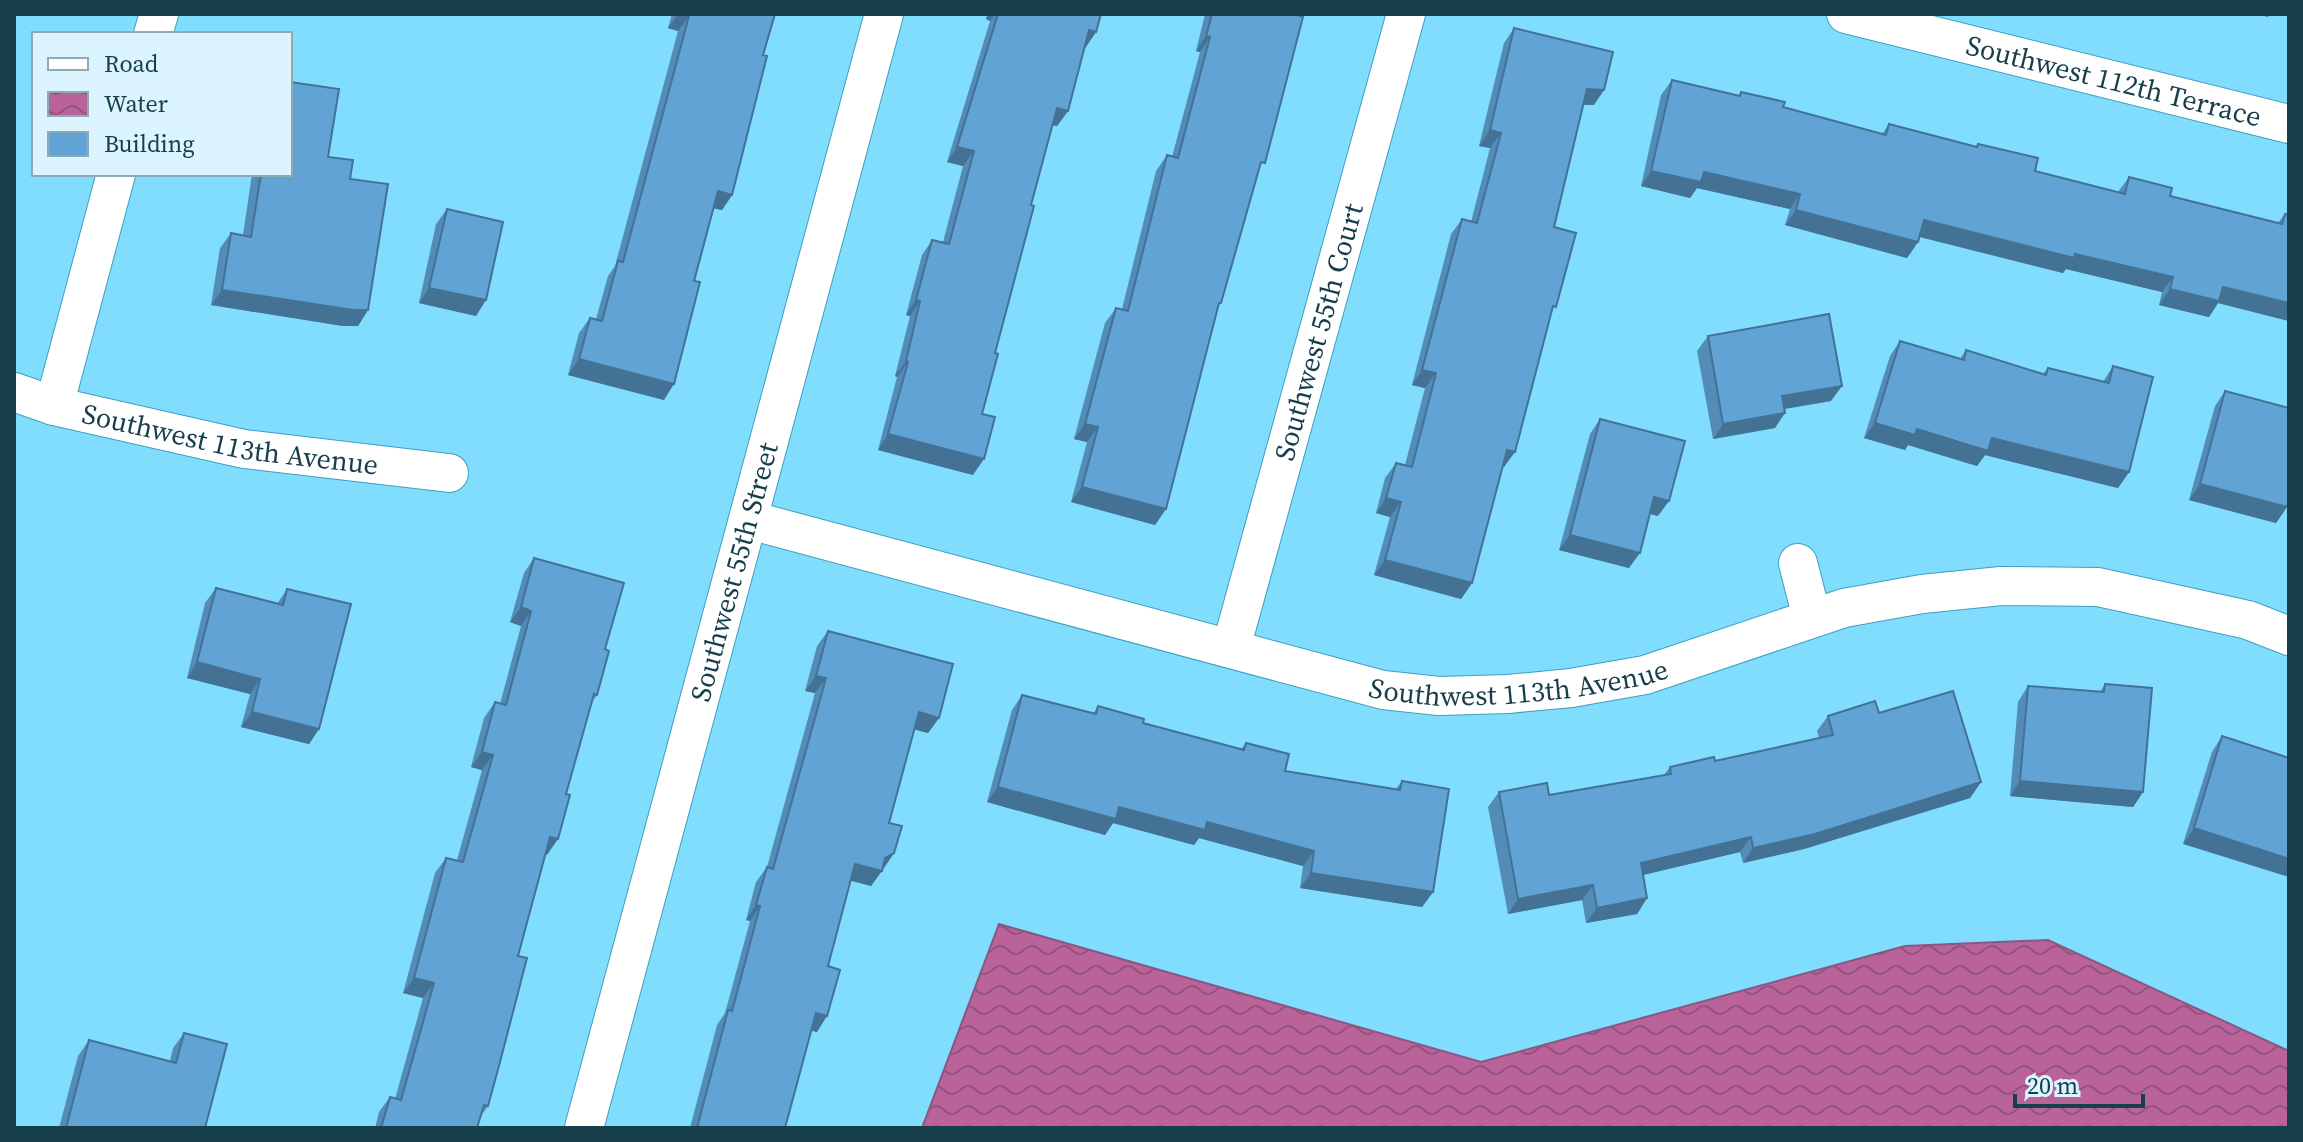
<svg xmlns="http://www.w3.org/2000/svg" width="2303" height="1142" font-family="'Source Serif 4',serif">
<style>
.water{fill:url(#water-waves);stroke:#885882;stroke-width:2}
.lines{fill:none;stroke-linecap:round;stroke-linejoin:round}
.minor-casing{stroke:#3e9fbe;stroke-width:40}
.minor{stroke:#fff;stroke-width:38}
.wall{fill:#538cb7}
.shaded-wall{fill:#447295}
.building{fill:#61a3d5;stroke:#447295;stroke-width:2}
.labels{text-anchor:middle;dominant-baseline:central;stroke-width:6;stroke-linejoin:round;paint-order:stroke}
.street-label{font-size:28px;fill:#163e4b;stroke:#dbf4fe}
</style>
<defs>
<pattern id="water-waves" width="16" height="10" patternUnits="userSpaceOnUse" patternTransform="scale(2)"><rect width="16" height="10" fill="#b9639a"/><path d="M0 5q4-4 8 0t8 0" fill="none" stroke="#955380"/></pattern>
</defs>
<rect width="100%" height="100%" fill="#80ddfe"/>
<path class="water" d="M999,924L1481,1062L1905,946L2048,940L2289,1051V1128H922Z"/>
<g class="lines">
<defs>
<g id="minor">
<path id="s1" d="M1846,14L2289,124"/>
<path d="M153,34L159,14"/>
<path id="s2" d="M14,392L54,406L244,449L449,473"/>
<path d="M54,406L116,174"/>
<path id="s3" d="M750,520L1383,690L1439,696L1508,694L1571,688L1645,675L1844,608L1922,594L2001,586L2098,587L2248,620L2289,636"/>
<path d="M1798,563L1812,618"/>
<path id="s4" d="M1231,648L1406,14"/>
<path id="s5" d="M584,1128L884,14"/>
</g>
</defs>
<use href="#minor" class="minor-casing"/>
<use href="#minor" class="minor"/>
</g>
<path class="wall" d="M672,14H775L763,55L732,195L722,210L714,208L664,400L568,375L579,333L590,318L596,319L608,276L615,266L678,31L668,28Z
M987,14H1101L1096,32L1085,47L1068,111L1057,126L1052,125L1031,205L995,353L982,414L973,475L878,450L897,377L895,376L910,316L906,315L922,255L932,240L943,242L963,166L947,162L990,21L986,19Z
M1205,14H1297L1258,174L1218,308L1166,509L1155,525L1071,502L1087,442L1074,439L1105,323L1116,308L1122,309L1156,171L1167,155L1172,157L1200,52L1196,51Z
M1514,28L1594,105H1583L1554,227L1551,314L1504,467H1503L1472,583L1461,599L1374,575L1390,517L1376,513L1385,478L1396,463L1405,465L1425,388L1412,385L1451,234L1462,219L1471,222L1490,148L1479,146L1504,43Z
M1672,80L1738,96L1741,92L1783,107L1882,134L1889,124L1976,147L1978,144L2035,171L2118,192L2129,177L2170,196L2278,223L2285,214L2289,215V321L2218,303L2209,317L2159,305L2162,292L2066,269L2063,273L1919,237L1918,242L1907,258L1785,225L1790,209L1697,188L1690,198L1641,186L1661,95Z
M328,157L350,179L368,310L358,326H343L211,305L220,248L231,233L243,235L252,174H290Z
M447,209L476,316L419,303L436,224Z
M1708,336L1831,401L1785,409L1775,428L1713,439L1697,351Z
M1900,341L1960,359L1966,350L2043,374L2048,368L2103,382L2113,366L2129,472L2118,488L1985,455L1977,466L1908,445L1905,450L1864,438L1890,356Z
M2225,391L2287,507L2276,523L2189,500L2215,406Z
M1600,419L1658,516L1650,514L1629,568L1559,550L1590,434Z
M534,558L605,649L597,695L592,702L547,855L546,854L518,956L488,1106L481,1116L477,1128H375L379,1112L390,1097L395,1099L423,998L403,993L435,873L446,858L457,860L482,770L471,767L484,718L495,702L500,704L521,626L510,622L524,573Z
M216,588L277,604L287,589L319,729L309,744L241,727L250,694L187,678L205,603Z
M828,631L939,718L928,733L914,729L889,823L894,853L871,886L851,880L828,966L817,1032L811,1030L785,1128H690L717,1025L725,1013L750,921L746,920L756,882L767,867L815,693L805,691L817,646Z
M2105,684L2143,792L2133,807L2010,796L2018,702L2028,686L2100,692Z
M1022,695L1093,714L1098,706L1143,723L1241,749L1246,743L1285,771L1396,789L1402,781L1433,892L1422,907L1300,888L1303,866L1199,838L1194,845L1113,823L1105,835L987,802L1012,710Z
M1879,713L1981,782L1970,798L1804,849L1743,863L1740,852L1643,875L1647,898L1637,914L1586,923L1582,900L1508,914L1488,807L1499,792L1549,795L1664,775L1670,767L1715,761L1819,738L1817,731L1828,716Z
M2222,736L2289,758L2183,844L2212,752Z
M184,1033L205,1128H59L78,1056L89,1040L170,1061L173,1048Z"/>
<path class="shaded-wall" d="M678,14L689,16L678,31L668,28Z
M989,14H995L990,21L986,19Z
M2256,14H2270L2268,17Z
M1089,30L1096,32L1086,47L1079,45Z
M1206,36L1210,37L1200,52L1196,51Z
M1587,89L1604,90L1594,105L1576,104Z
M1057,108L1068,111L1057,126L1046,123Z
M1490,130L1501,133L1490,148L1479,146Z
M957,147L974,151L963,166L947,162Z
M1651,171L1704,172L1800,194L1790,209L1697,188L1690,198L1641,186Z
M718,191L732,195L722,210L707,207Z
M1796,210L1918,242L1907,258L1785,225Z
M1924,220L2075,254L2173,277L2162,292L2066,269L2063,273L1913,235Z
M2223,287L2289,303V321L2218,303L2209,317L2159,305L2170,289Z
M429,288L486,300L476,316L419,303Z
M222,290L368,310L358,326H343L211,305Z
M916,300L920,301L910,316L906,315Z
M579,359L674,384L664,400L568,375Z
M906,361L908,362L897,377L895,376Z
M1422,370L1436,373L1425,388L1412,385Z
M1842,386L1831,401L1771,411L1782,396Z
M1785,413L1775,428L1713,439L1723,424Z
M1875,423L1992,438L2129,472L2118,488L1985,455L1977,466L1908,445L1905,450L1864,438Z
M1085,424L1098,427L1087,442L1074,439Z
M888,434L984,459L973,475L878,450Z
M1507,450L1515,452L1504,467L1497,465Z
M2200,484L2287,507L2276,523L2189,500Z
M1082,487L1166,509L1155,525L1071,502Z
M1654,497L1669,501L1658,516L1643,512Z
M1386,498L1401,502L1390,517L1376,513Z
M1570,535L1640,553L1629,568L1559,550Z
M1385,560L1472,583L1461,599L1374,575Z
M521,607L531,611L521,626L510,622Z
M197,662L260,679L250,694L187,678Z
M816,676L826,678L815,693L805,691Z
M252,712L319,729L309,744L241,727Z
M919,712L939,718L928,733L908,728Z
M482,752L493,755L482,770L471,767Z
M2020,781L2143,792L2133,807L2010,796Z
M1981,782L1970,798L1804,849L1743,863L1753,848Z
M998,787L1207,822L1314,851L1303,866L1199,838L1194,845L1113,823L1105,835L987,802Z
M2194,828L2289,859V877L2183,844Z
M550,837L558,839L547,855L540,852Z
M1751,837L1740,852L1630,878L1641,863Z
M894,853L884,868L880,870L882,871L871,886L844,879L855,864L885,858Z
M1311,873L1433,892L1422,907L1300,888Z
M1593,885L1582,900L1508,914L1518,899Z
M1647,898L1637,914L1586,923L1597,908Z
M756,905L760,906L750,921L746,920Z
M414,978L434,983L423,998L403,993Z
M816,1013L827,1016L817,1032L805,1029Z"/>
<path class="building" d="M681,14H775L763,55L767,56L732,195L718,191L694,281L700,282L674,384L579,359L590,318L602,321L618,261L623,262L689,16Z
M998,14H1101L1096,32L1089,30L1068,111L1057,108L1031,205L1034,206L995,353L998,354L982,414L995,417L984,459L888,434L908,362L906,361L920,301L916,300L932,240L949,244L974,151L957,147Z
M1212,14H1297V15L1303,17L1265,163L1261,162L1221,303H1219L1166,509L1082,487L1098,427L1085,424L1116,308L1128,311L1167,155L1178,158L1210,37L1206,36Z
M1514,28L1613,52L1604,90L1587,89L1554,227L1576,233L1556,307L1553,306L1515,452L1507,450L1472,583L1385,560L1401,502L1386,498L1396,463L1412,467L1436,373L1422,370L1462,219L1477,223L1501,133L1490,130Z
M1672,80L1740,96L1741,92L1785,102L1783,107L1886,135L1889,124L1977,147L1978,144L2038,158L2035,171L2125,194L2129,177L2172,188L2170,196L2282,224L2285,214L2289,215V303L2223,287L2219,301L2170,289L2173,277L2075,254L2074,258L1924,220L1918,242L1796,210L1800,194L1704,172L1701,182L1651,171Z
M290,82L339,89L328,157L353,160L350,179L388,184L368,310H353L222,290L231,233L251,237L261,174H290Z
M447,209L503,222L486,300L429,288Z
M1829,314L1842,386L1782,396L1785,413L1723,424L1708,336Z
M1900,341L1964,360L1966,350L2046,375L2048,368L2109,383L2113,366L2153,377L2129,472L1992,438L1988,451L1917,429L1915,435L1875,423Z
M2225,391L2289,408V499L2287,507L2200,484Z
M1600,419L1685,441L1669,501L1654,497L1640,553L1570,535Z
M534,558L624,583L605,649L609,651L597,695L594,694L566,794L570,795L558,839L550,837L518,956L527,958L500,1062L488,1106L484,1105L477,1128H381L390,1097L401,1100L434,983L414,978L446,858L463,862L493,755L482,752L495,702L506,705L531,611L521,607Z
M216,588L283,605L287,589L351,604L319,729L252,712L260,679L197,662Z
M828,631L953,664L939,718L919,712L889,823L902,826L894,853L885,858L882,871L855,864L828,966L840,970L827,1016L816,1013L785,1128H697L728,1010L732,1011L760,906L756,905L767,867L773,869L826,678L816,676Z
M2105,684L2152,688L2143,792L2020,781L2028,686L2104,692Z
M1953,691L1981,782L1815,834L1753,848L1751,837L1641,863L1647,898L1597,908L1593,885L1518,899L1499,792L1547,783L1549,795L1671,774L1670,767L1714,757L1715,761L1833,735L1828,716L1875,701L1879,713Z
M1022,695L1096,714L1098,706L1144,719L1143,723L1244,750L1246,743L1289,754L1285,771L1400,790L1402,781L1449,789L1433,892L1311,873L1314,851L1207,822L1205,830L1119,807L1116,819L998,787Z
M2222,736L2289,758V859L2194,828Z
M184,1033L227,1044L205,1128H66L89,1040L176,1063Z"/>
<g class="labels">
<g class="street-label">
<text stroke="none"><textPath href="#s1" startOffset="276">Southwest 112th Terrace</textPath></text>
<text stroke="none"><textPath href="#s4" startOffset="328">Southwest 55th Court</textPath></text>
<text stroke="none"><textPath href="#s2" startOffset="222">Southwest 113th Avenue</textPath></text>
<text stroke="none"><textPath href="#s5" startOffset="576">Southwest 55th Street</textPath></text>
<text stroke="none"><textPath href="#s3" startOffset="792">Southwest 113th Avenue</textPath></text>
</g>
</g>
<rect width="2303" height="1142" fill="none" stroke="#163e4b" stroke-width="32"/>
<rect x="32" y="32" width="260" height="144" fill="#dbf4fe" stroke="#8cabb6" stroke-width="2"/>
<rect x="48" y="58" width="40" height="12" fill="#ffffff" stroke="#8cabb6" stroke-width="2"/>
<text x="104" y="72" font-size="24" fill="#163e4b">Road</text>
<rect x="48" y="92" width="40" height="24" fill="url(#water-waves)" stroke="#8cabb6" stroke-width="2"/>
<text x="104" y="112" font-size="24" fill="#163e4b">Water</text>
<rect x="48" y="132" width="40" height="24" fill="#61a3d5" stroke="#8cabb6" stroke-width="2"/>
<text x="104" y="152" font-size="24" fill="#163e4b">Building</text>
<path d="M2015 1094v12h128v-12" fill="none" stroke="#163e4b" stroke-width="4"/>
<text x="2027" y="1094" font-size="24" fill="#163e4b" stroke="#dbf4fe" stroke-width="6" paint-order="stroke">20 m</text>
</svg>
